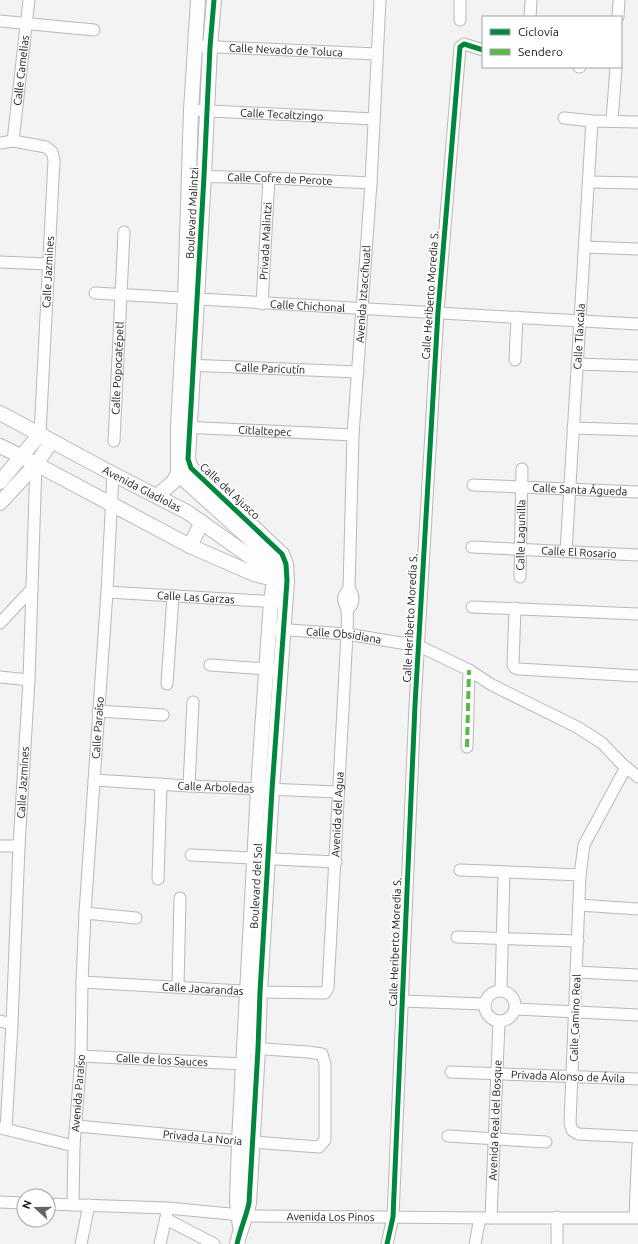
<svg xmlns="http://www.w3.org/2000/svg" width="638" height="1244" font-family="Ubuntu,sans-serif">
<style>
.lines{fill:none;stroke-linecap:round;stroke-linejoin:round}
.minor-casing{stroke:#b9b8ba;stroke-width:13}
.tertiary-casing{stroke:#b9b8ba;stroke-width:16}
.minor{stroke:#fdfdfd;stroke-width:11}
.tertiary{stroke:#fdfdfd;stroke-width:14}
.quiet{stroke:#58b947;stroke-width:4;stroke-dasharray:8 4;stroke-linecap:butt}
.cycleway-casing{stroke:#fff;stroke-width:8}
.cycleway{stroke:#00873e;stroke-width:5}
.labels{text-anchor:middle;dominant-baseline:central;stroke-width:3.5;stroke-linejoin:round;paint-order:stroke}
.street-label{font-size:11px;fill:#161617;stroke:#fff}
</style>
<rect width="100%" height="100%" fill="#f3f3f4"/>
<g class="lines">
<defs>
<g id="minor">
<path d="M530,17L531,0"/>
<path d="M618,17L619,0"/>
<path d="M460,20V0"/>
<path d="M0,21L94,30"/>
<path id="s1" d="M195,46L377,54"/>
<path d="M579,67H580"/>
<path id="s2" d="M191,110L374,119"/>
<path d="M564,118L592,121L638,122"/>
<path d="M612,121L616,67"/>
<path id="s3" d="M13,141L29,0"/>
<path d="M0,143L13,141L46,147L52,152L54,160L40,434"/>
<path id="s4" d="M189,176L269,178L371,183"/>
<path d="M589,182L638,183"/>
<path d="M585,247L638,249"/>
<path d="M0,262L48,264"/>
<path id="s5" d="M95,293C276,305 457,314 638,324"/>
<path id="s6" d="M262,304L269,178"/>
<path d="M515,360L517,317"/>
<path d="M577,364L638,366"/>
<path id="s7" d="M186,365L358,372"/>
<path id="s8" d="M182,427L353,435"/>
<path d="M573,428L638,430"/>
<path id="s9" d="M114,441L124,232"/>
<path id="s10" d="M473,485L638,492"/>
<path id="s11" d="M472,547L638,555"/>
<path id="s12" d="M566,551L592,121"/>
<path id="s13" d="M520,577L522,469"/>
<path id="s14" d="M107,592L278,602"/>
<path d="M472,607L638,614"/>
<path d="M515,608L513,665L515,668L519,669L638,676"/>
<path id="s15" d="M347,611C354,604 355,596 349,589L353,435L371,183L380,0"/>
<path d="M0,623L32,589"/>
<path id="s16" d="M275,629L347,634L419,646L469,670L492,685L577,727L602,743L621,763L638,777"/>
<path d="M210,665L281,670"/>
<path d="M0,677L29,680"/>
<path d="M167,684L173,596"/>
<path d="M98,711L163,715"/>
<path d="M467,747L469,670"/>
<path d="M626,767L584,845L580,875L570,1123L572,1130L578,1134L638,1137"/>
<path id="s17" d="M94,780L189,786L338,792"/>
<path d="M189,786L193,702"/>
<path d="M0,846H19"/>
<path d="M191,855L336,862"/>
<path d="M460,870L580,875"/>
<path d="M158,879L161,784"/>
<path d="M579,905L638,909"/>
<path d="M85,913L136,918"/>
<path d="M457,937L578,941"/>
<path d="M576,972L638,975"/>
<path id="s18" d="M82,982L260,992L325,993L328,988C335,870 340,752 347,634C347,627 348,617 347,610C344,600 340,599 349,589"/>
<path d="M178,987L180,898"/>
<path d="M501,990L504,872"/>
<circle cx="500" cy="1006" r="15"/>
<path d="M403,1001L484,1004"/>
<path d="M516,1009L638,1015"/>
<path d="M0,1021L12,1024"/>
<path id="s19" d="M81,1056L243,1064"/>
<path id="s20" d="M451,1072L638,1079"/>
<path id="s21" d="M77,1126L239,1141L319,1147L325,1140V1064L322,1054L308,1052L250,1048"/>
<path d="M1,1128L74,1146"/>
<path id="s22" d="M6,1129L12,1024L19,846L29,680L36,464"/>
<path d="M448,1136L546,1142"/>
<path d="M0,1202L24,1203"/>
<path id="s23" d="M48,1204L168,1208L251,1216L491,1218H638"/>
<path id="s24" d="M73,1205L74,1146L81,1056L82,982L85,913L107,592L113,474"/>
<path d="M635,1217L638,1145"/>
<path id="s25" d="M491,1218L499,1022"/>
<path d="M166,1219L214,1244"/>
<path d="M81,1244L89,1205"/>
<path d="M160,1244L167,1213"/>
<path d="M387,1244L393,1217L415,705L438,312L460,47L464,44L483,50"/>
<path d="M475,1244L480,1218"/>
<path d="M557,1244V1217"/>
</g>
<g id="tertiary">
<path d="M214,0L210,47L204,176L188,459L191,468L282,554L286,564L287,581L272,790L260,992L258,1049L249,1203C246,1217 240,1230 237,1244"/>
<path id="s26" d="M0,413L113,474L187,512L259,563L274,579L276,584"/>
<path d="M0,446L36,464L190,546L254,574L274,579"/>
<path d="M178,474L272,559L276,567L271,601L269,629L258,789L239,1141L237,1202L240,1227"/>
<path d="M0,482L40,434"/>
<path d="M157,496L173,482L178,474V426L185,300L191,110L198,0"/>
<path d="M0,503L36,464L52,441"/>
<path d="M190,546L202,522"/>
</g>
</defs>
<use href="#minor" class="minor-casing"/>
<use href="#tertiary" class="tertiary-casing"/>
<use href="#minor" class="minor"/>
<use href="#tertiary" class="tertiary"/>
<path class="quiet" d="M467,747L469,670"/>
<defs>
<path id="cycleway" d="M214,0L210,47L204,176L188,459L191,468L282,554L286,564L287,581L272,790L260,992L258,1049L249,1203C246,1217 240,1230 237,1244
M387,1244L393,1217L415,705L438,312L460,47L464,44L483,50"/>
</defs>
<use href="#cycleway" class="cycleway-casing"/>
<use href="#cycleway" class="cycleway"/>
</g>
<g class="labels">
<g class="street-label">
<text stroke="none"><textPath href="#s1" startOffset="91">Calle Nevado de Toluca</textPath></text>
<text stroke="none"><textPath href="#s3" startOffset="71">Calle Camelias</textPath></text>
<text stroke="none"><textPath href="#s2" startOffset="91">Calle Tecaltzingo</textPath></text>
<text stroke="none"><textPath href="#s4" startOffset="91">Calle Cofre de Perote</textPath></text>
<text transform="translate(192 213) rotate(-87)">Boulevard Malintzi</text>
<text stroke="none"><textPath href="#s6" startOffset="63">Privada Malintzi</textPath></text>
<text transform="translate(48 272) rotate(-87)">Calle Jazmines</text>
<text stroke="none"><textPath href="#s15" startOffset="320">Avenida Iztaccíhuatl</textPath></text>
<text transform="translate(430 295) rotate(-86)">Calle Heriberto Moredia S.</text>
<text stroke="none"><textPath href="#s5" startOffset="213">Calle Chichonal</textPath></text>
<text stroke="none"><textPath href="#s12" startOffset="215">Calle Tlaxcala</textPath></text>
<text stroke="none"><textPath href="#s9" startOffset="73">Calle Popocatépetl</textPath></text>
<text stroke="none"><textPath href="#s7" startOffset="84">Calle Paricutín</textPath></text>
<text stroke="none"><textPath href="#s8" startOffset="83">Citlaltepec</textPath></text>
<text stroke="none"><textPath href="#s26" startOffset="161">Avenida Gladiolas</textPath></text>
<text stroke="none"><textPath href="#s10" startOffset="107">Calle Santa Águeda</textPath></text>
<text transform="translate(230 491) rotate(43)">Calle del Ajusco</text>
<text stroke="none"><textPath href="#s13" startOffset="42">Calle Lagunilla</textPath></text>
<text stroke="none"><textPath href="#s11" startOffset="107">Calle El Rosario</textPath></text>
<text stroke="none"><textPath href="#s14" startOffset="89">Calle Las Garzas</textPath></text>
<text transform="translate(410 618) rotate(-87)">Calle Heriberto Moredia S.</text>
<text stroke="none"><textPath href="#s16" startOffset="69">Calle Obsidiana</textPath></text>
<text stroke="none"><textPath href="#s24" startOffset="478">Calle Paraíso</textPath></text>
<text stroke="none"><textPath href="#s22" startOffset="347">Calle Jazmines</textPath></text>
<text stroke="none"><textPath href="#s17" startOffset="122">Calle Arboledas</textPath></text>
<text stroke="none"><textPath href="#s18" startOffset="423">Avenida del Agua</textPath></text>
<text transform="translate(256 886) rotate(-87)">Boulevard del Sol</text>
<text transform="translate(395 942) rotate(-88)">Calle Heriberto Moredia S.</text>
<text stroke="none"><textPath href="#s18" startOffset="121">Calle Jacarandas</textPath></text>
<text transform="translate(575 1018) rotate(-88)">Calle Camino Real</text>
<text stroke="none"><textPath href="#s19" startOffset="81">Calle de los Sauces</textPath></text>
<text stroke="none"><textPath href="#s20" startOffset="117">Privada Alonso de Ávila</textPath></text>
<text stroke="none"><textPath href="#s24" startOffset="112">Avenida Paraíso</textPath></text>
<text stroke="none"><textPath href="#s25" startOffset="98">Avenida Real del Bosque</textPath></text>
<text stroke="none"><textPath href="#s21" startOffset="126">Privada La Noria</textPath></text>
<text stroke="none"><textPath href="#s23" startOffset="283">Avenida Los Pinos</textPath></text>
</g>
</g>
<rect x="482" y="16" width="140" height="52" fill="#ffffff" stroke="#a2a2a2"/>
<rect x="490" y="29" width="20" height="6" fill="#00873e" stroke="#a2a2a2"/>
<text x="518" y="36" font-size="12" fill="#161617">Ciclovía</text>
<rect x="490" y="49" width="20" height="6" fill="#58b947" stroke="#a2a2a2"/>
<text x="518" y="56" font-size="12" fill="#161617">Sendero</text>
<g transform="translate(36 1208) rotate(291)"><circle r="19" fill="#ffffff" stroke="#a2a2a2"/>
<path d="M0-3L7 15L0 10L-7 15Z" fill="#636364"/>
<text y="-6" font-size="11" font-weight="bold" text-anchor="middle" fill="#161617">N</text>
</g>
</svg>
